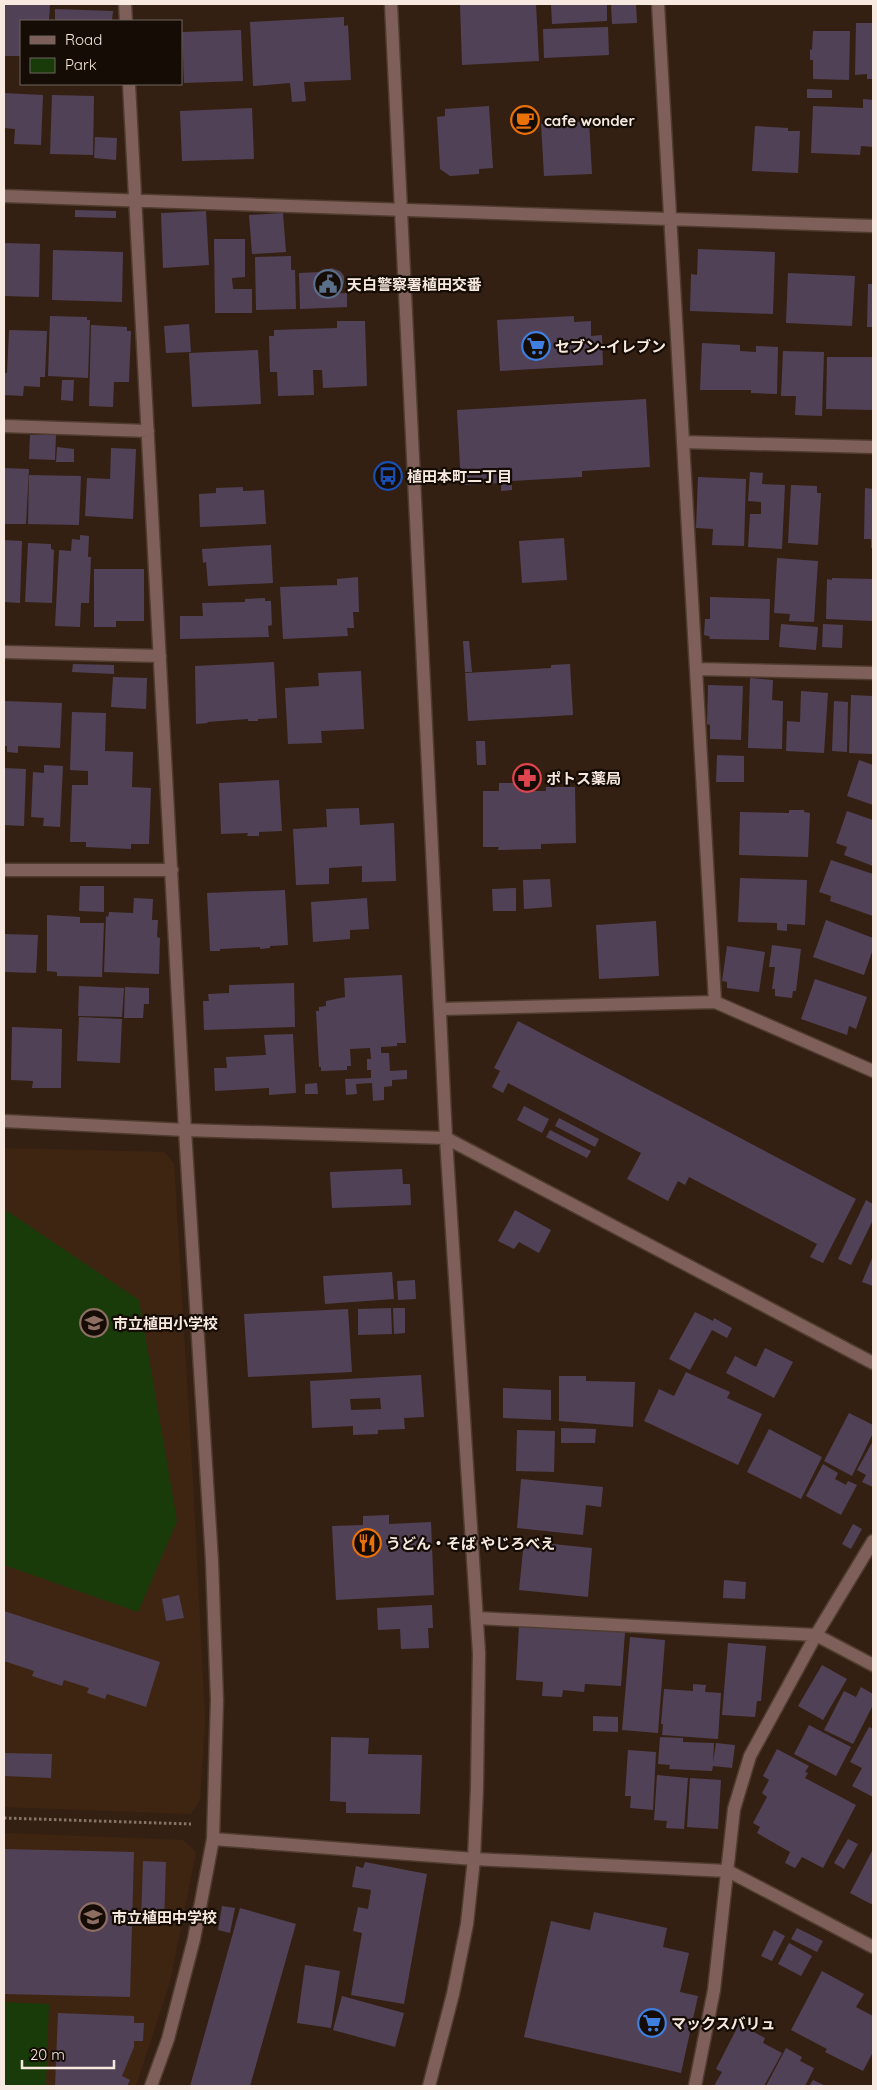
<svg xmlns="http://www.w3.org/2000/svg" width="877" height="2090" font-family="Quicksand,'Noto Sans JP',sans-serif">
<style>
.built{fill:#3e2512}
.green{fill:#193b09}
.building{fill:#504157;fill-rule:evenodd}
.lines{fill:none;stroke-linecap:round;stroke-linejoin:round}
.minor-casing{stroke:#4f3c2f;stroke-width:15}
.tertiary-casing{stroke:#4f3c2f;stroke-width:15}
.path{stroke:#857468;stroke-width:3;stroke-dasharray:2.5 2.5;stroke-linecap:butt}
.minor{stroke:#7e5f5a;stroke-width:12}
.tertiary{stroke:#7e5f5a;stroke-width:12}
.labels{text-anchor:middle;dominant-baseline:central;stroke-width:4.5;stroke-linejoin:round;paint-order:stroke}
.poi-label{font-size:15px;font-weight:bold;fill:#f7e9df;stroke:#150c06;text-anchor:start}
</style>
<rect width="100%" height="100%" fill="#342012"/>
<path class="built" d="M4,1148L164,1152L174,1163L193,1482L205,1720L200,1800L191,1814L4,1807Z
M4,1833L183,1840L196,1852L170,1982L136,2086H4Z"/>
<path class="green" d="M7,1211L139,1300L177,1521L138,1612L4,1565V1213Z
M4,2002L49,2004L46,2086H4Z"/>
<path class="building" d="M4,4H50L49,21H21V56H4Z
M460,4H536L539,61L462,65Z
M551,4H607V21L552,24Z
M611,4H636L637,23L612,24Z
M55,9L113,11L112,21H55Z
M344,17V26L348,25L351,80L304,82L306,101L292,102L290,83L253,86L250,22Z
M856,23H873V79H867V74L855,75Z
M608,27L609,55L544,58L543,29Z
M241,30L243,81L184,83L182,32Z
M813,31H850L849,80L813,79V60H810V49L812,50Z
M807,89L832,90V98H807Z
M4,93L43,95L41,145L14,144L15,129L4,128Z
M52,95L94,96L93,155L50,154Z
M863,99L873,100V147L861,146L860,155L811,153L813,106L863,108Z
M489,106L493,168L479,169V174L450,176L440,169L437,117L445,116V109Z
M252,108L254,159L182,161L180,111Z
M589,121L592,174L544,176L541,124Z
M755,126L788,128V131H800L798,173L752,171Z
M95,137L117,138L116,160L94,158Z
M75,210L116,211V218L75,217Z
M206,211L209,265L163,268L161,213Z
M283,213L286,252L252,254L249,215Z
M214,239H245V277L232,278L233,289H252V313H215Z
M4,243L40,244L39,297L4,296Z
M698,249L775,252L773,314L690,311L691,274L697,275Z
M53,250L123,252L122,302L52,300Z
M291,256V270H295L296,309L256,310L255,257Z
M331,268L340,271L344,276V283L340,289L330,292L324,289L320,280L321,294L347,293V307L300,309L299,273L320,272V280L325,271Z
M788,273L855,276L852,326L786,323Z
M868,284H873V327H867Z
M50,316L87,317V320H90L88,378L48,376Z
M574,316V322L591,321V336L602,335L603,365L500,371L497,320Z
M337,321H365L367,386L323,388L322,370H313L314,395L278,396L277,372H270L269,336H274V330L337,328Z
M189,324L191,352L166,353L164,326Z
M91,325L127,327V331H131L129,382H114L113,407L89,406Z
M9,330L47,331L45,377H40V387L24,386L23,396L4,395V373H7Z
M702,343L740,345V351L756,352V346L778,347L777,394L751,393V390H700Z
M258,350L261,404L192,407L189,353Z
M783,351L824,352L822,416L795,415L796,396H781Z
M827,357H873V410L826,409Z
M62,380H74L73,401L61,400Z
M646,399L650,467L582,471V477L512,481V490L501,491V483L461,485L457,410Z
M30,435H56L55,460L29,459Z
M57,447L74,449V462H56Z
M111,448L136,449L133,519L85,516L87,478L110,479Z
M4,468L29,469L26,524H4Z
M750,472L763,473L762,484L785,485L782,549L748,547L750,514H761V502L748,501Z
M29,475L81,476L79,525L28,524Z
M698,477L746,479L744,546L712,545L713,529L696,528Z
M791,485L817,486V493H821L818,545L788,543Z
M243,487V491L264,490L266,524L200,527L199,494L216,493V488Z
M865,488L873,489V548H871V539H864Z
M80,535L89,536L88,557H91L89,603H81L80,627L55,626L59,550L71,551L72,539L80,540Z
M564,538L567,580L522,583L519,541Z
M4,540L22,541L20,603L4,602Z
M28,543L51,544V549L54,550L52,603L25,602Z
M271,545L273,583L208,586L206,562L203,563L202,549Z
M777,558L818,561L814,622L789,621L790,614L774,613Z
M94,569H144V621H116V627H94Z
M358,577L359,612H353L354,628H347L348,636L283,639L280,587L337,585V579Z
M832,578L873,579V621L826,619L827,579L832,580Z
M710,597L770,599L769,640L710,639L709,636L704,635L705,619H710Z
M265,598V601H271L272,625L268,626L269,637L180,639V616H203L202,603L245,602V599Z
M781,624L818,627L816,650L779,647Z
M823,624L843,625L842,648L822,647Z
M463,641H469L472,672H465Z
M274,662L277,718L258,719V721H248V719L207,722L208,723L196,724L195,666Z
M73,664L114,665V674L72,672Z
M570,664L573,715L468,721L465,673L551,668V665Z
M361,671L364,729L321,731L322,743L288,744L285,688L319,686L318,673Z
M113,677L147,678L146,709L111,707Z
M750,678L773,680L772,700L783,701L782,749L748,748Z
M708,685L743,686L741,740L710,739V725L707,724Z
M801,691L828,693L824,753L786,751L787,721L800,722Z
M851,695L873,696V754L849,753Z
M4,701L62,703L60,748L18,746V753L7,752V746H4Z
M834,701L848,702L847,752L832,751Z
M72,712L106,713L105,751L133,752L132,787L151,788L149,844H131V849L86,847V842H70L72,785H88V771L70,770Z
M476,741H485L486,765H477Z
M717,755L744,756V782H716Z
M859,760L873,765V805L847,796Z
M44,765L63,766L60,827L43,826L44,818L31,817L33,772L44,773Z
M4,768L26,769L24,826L4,825Z
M279,780L282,831L259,832V836H247L248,833L221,834L219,783Z
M499,783H520V791H546V787H575L576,843L541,844V849L498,850L499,847H483V791H499Z
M359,808L360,825L394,823L396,881L362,882V866L329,868V884L296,885L293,829L327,827L326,809Z
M789,810H804V812L810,813L808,857L739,855L740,812L789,813Z
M847,811L873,820V866L844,855L847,847L836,843Z
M831,860L873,874V916L830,901L831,896L819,892Z
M740,878L807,880L805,925L787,924V931L777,930V923L738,922Z
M550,879L552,907L524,909L523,880Z
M80,886H104V912L79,911Z
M516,888V911H493L492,889Z
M285,890L288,945L270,946V948L260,949V947L220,949V951H210L207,893Z
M134,898L153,899L152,920H158L157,937L160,938L159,974L104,972L106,916L108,917L109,912L133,913Z
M367,898L369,929L350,930V939L313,942L311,902Z
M47,915L80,917V923H104L102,977L57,976V972L47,971Z
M826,920L873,938V949L864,975L813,957Z
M656,921L659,976L599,979L596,925Z
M4,934L38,935L36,973L4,972Z
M772,945L801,949L796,991H793L792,998L775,996V989H772L775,967H769Z
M727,946L765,952L759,992L727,988V982L722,981Z
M402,975L406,1043H397V1046L381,1047V1053H389L390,1071L407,1070V1079L392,1080V1086L384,1087V1100L373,1101L372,1083L356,1084L357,1094L346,1095L345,1079L371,1078V1070H367V1059H371L370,1048L350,1049L351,1066H347V1070L321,1071V1067H319L316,1011H319V1007L326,1006V1001L345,997L344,978Z
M815,979L867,997L856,1029L849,1026L847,1035L801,1019Z
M294,983L295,1027L204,1030L203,1001H209L208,994L229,993V985Z
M79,986L124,988L122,1017L78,1016Z
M125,987L149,988V1004H144L143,1018H124Z
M79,1017L122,1019L120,1063L77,1061Z
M518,1021L856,1199L823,1263L810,1257L817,1244L689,1177L685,1185L678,1181L668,1201L627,1179L641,1153L508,1083L503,1093L492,1087L500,1071L494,1068Z
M12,1027L62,1029L61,1088H32L33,1081L11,1080Z
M293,1034L296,1093L269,1095V1088L215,1091L214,1068H227L226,1057L266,1055L264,1035Z
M317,1083L318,1094H305V1084Z
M524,1106L549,1119L542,1133L517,1120Z
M559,1118L599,1139L595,1147L555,1126Z
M550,1130L591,1151L587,1158L546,1137Z
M402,1169L403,1184H410L411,1205L332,1208L330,1172Z
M866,1200L873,1204V1220L851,1265L838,1259Z
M515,1210L551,1230L539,1253L519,1242L514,1249L498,1241Z
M873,1256V1286L862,1282Z
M392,1272L394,1299L325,1304L323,1276Z
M415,1280L416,1299L398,1300L397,1281Z
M391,1308L392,1334L358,1335V1309Z
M393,1308H405V1333L394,1334Z
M348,1309L352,1372L248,1377L244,1314Z
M695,1312L713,1321L714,1318L732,1328L727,1338L712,1330L690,1370L669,1359Z
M765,1348L793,1362L774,1398L726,1373L735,1356L756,1367Z
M686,1372L730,1392L727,1398L762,1414L738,1465L644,1421L659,1389L674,1396Z
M421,1375L424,1417L404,1418L405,1429L378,1430V1434L353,1435V1426L312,1428L310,1381ZM380,1398L381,1409L351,1410L350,1399Z
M559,1376H586V1381L635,1382L633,1427L559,1421Z
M503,1388L551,1390V1420L503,1418Z
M849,1413L873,1425V1433L852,1476L824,1461Z
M561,1428L596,1429L595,1443H561Z
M769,1429L822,1457L801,1499L747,1472Z
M517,1430L555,1431L554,1472L516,1471Z
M873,1441V1487L862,1482L866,1475L857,1470Z
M823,1464L838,1473L835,1479L846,1485L848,1481L857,1485L841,1515L806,1496Z
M521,1479L603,1487L601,1507L586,1505L583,1535L517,1528Z
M389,1515V1524L431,1522L434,1595L336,1600L332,1526L363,1525V1516Z
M853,1524L862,1529L851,1549L842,1544Z
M524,1541L592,1548L588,1597L519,1590Z
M724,1580L746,1582L745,1599L723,1598Z
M179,1595L184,1618L166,1621L162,1599Z
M432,1605L433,1628H428L429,1648L401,1649L400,1629L378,1630L377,1608Z
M4,1611L160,1662L146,1707L107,1694L105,1699L87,1693L89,1688L64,1680L62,1686L32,1676L34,1671L4,1661Z
M519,1625L625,1632L621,1686L585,1684L584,1692L563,1690L562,1697L542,1696L543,1682L516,1680Z
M630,1637L665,1640L658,1733L622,1730Z
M728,1643L766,1646L761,1701H757L755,1717L722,1715Z
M822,1665L847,1679L823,1720L798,1706Z
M693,1684L706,1685L705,1692L721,1693L718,1739L662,1735L663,1724H661L664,1689L693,1691Z
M861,1687L873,1694V1705L853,1744L824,1730L844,1691L856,1697Z
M593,1716L618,1717V1732L593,1731Z
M809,1725L851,1747L836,1776L794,1754Z
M869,1727L873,1729V1797L852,1786L862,1768L850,1762Z
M331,1737L369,1738L368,1754L422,1755L420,1814L346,1813V1802L330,1801Z
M660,1737L683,1738V1742L714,1743L713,1763L716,1743L735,1745L732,1768L713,1766L712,1771L669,1769L670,1765L658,1764Z
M777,1749L809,1766L805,1772L808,1773L805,1778L856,1805L823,1868L802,1857L795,1868L785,1863L790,1852L757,1833L760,1827L753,1823L767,1797L762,1793L769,1780L763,1776Z
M628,1750L656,1752L653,1810L630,1808L631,1796H625Z
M4,1753L52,1754L51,1778L4,1776Z
M657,1775L688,1778L684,1829L666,1828L667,1821L654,1820Z
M690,1778L721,1780L718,1829L687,1827Z
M848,1839L858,1844L844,1869L834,1863Z
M4,1849L134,1852L130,1997L4,1994Z
M873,1849V1905L850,1893Z
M143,1861L166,1862L164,1922L141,1921Z
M365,1862L427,1874L404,2004L351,1995L362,1933L353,1931L358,1907L368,1909L371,1890L352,1887L356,1866L363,1868Z
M222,1906L235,1908L230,1933L218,1930Z
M240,1908L296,1924L250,2086H190Z
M594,1912L667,1928L663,1947L689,1953L680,1992L698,1996L681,2073L524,2037L551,1921L590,1930Z
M797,1928L823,1941L817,1952L791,1939Z
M774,1930L785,1936L772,1961L761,1956Z
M789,1943L812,1956L801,1976L778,1964Z
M305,1965L340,1971L331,2028L297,2023Z
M822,1971L864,1994L856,2007L873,2016V2052L863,2071L825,2052L827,2049L791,2030Z
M342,1996L404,2013L395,2047L333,2030Z
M58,2013L134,2016V2023H144L143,2041H134V2047L122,2076L130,2080L127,2086H55Z
M739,2024L765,2038L763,2043L782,2053L764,2086L748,2085L714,2086L722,2072L716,2069Z
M786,2048L802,2057L800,2061L814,2068L805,2086H766Z
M813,2080L826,2086H809Z"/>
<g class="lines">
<defs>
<path id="minor" d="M125,4L126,21
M658,4L715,1002
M129,84L185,1130L212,1561L217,1700L213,1839L194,1939L168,2039L151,2086
M4,196L873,226
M4,426L148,431
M683,442L873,447
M4,652L160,656
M696,669L873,673
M4,870H172
M441,1009L715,1002L873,1071
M477,1618L816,1635L873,1665
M213,1839L474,1859L728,1871L873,1947
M695,2086L714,1990L734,1809L750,1756L816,1635L873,1541"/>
<path id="tertiary" d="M391,4L446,1138L479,1653L477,1787L474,1859L467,1924L453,1994L429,2086
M4,1121L185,1130L446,1138L873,1363"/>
</defs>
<use href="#minor" class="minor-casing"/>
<use href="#tertiary" class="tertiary-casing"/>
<path class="path" d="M4,1818L191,1824"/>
<use href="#minor" class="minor"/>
<use href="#tertiary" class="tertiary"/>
</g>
<defs>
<symbol id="cafe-ring" viewBox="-11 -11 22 22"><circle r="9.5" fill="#150c06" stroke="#e8710a" stroke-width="1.5"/><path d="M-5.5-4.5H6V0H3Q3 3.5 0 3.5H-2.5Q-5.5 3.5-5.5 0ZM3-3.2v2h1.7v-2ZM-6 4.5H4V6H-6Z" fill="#e8710a"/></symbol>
<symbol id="civic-ring" viewBox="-11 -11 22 22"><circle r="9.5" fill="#150c06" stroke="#5c6f8a" stroke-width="1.5"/><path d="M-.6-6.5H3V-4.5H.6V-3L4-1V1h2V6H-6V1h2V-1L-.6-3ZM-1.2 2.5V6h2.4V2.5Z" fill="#5c6f8a"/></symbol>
<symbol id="supermarket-ring" viewBox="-11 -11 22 22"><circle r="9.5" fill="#150c06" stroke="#3f7fe0" stroke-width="1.5"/><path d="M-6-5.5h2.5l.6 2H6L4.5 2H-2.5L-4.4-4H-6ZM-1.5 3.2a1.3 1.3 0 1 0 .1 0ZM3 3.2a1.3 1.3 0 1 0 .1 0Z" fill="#3f7fe0"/></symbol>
<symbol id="bus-ring" viewBox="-11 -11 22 22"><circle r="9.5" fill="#150c06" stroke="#1a4fb4" stroke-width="1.5"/><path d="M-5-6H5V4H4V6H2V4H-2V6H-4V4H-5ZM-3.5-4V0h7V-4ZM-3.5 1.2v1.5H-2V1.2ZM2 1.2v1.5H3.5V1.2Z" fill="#1a4fb4"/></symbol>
<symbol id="pharmacy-ring" viewBox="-11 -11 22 22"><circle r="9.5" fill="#150c06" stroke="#e0444e" stroke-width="1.5"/><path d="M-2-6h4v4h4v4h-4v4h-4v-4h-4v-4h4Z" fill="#e0444e"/></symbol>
<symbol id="school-ring" viewBox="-11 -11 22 22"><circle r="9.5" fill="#150c06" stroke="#8d6e63" stroke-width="1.5"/><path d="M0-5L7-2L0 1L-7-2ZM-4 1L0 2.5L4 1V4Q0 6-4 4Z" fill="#8d6e63"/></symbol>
<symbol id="restaurant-ring" viewBox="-11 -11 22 22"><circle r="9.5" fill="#150c06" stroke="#e8710a" stroke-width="1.5"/><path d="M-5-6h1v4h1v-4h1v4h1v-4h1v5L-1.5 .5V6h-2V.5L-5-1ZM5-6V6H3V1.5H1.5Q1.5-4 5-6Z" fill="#e8710a"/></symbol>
</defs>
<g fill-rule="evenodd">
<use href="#cafe-ring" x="509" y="104" width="32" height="32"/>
<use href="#civic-ring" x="312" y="268" width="32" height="32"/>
<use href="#supermarket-ring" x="520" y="330" width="32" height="32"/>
<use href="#bus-ring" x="372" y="460" width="32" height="32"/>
<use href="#pharmacy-ring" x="511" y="762" width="32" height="32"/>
<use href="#school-ring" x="78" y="1307" width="32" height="32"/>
<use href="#restaurant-ring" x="351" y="1527" width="32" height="32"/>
<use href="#school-ring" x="77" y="1901" width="32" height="32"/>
<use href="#supermarket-ring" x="636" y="2007" width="32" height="32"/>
</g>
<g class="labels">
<g class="poi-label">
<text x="544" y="120">cafe wonder</text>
<text x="347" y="284">天白警察署植田交番</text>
<text x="555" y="346">セブン-イレブン</text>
<text x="407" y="476">植田本町二丁目</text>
<text x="546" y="778">ポトス薬局</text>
<text x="113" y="1323">市立植田小学校</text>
<text x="386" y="1543">うどん・そば やじろべえ</text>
<text x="112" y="1917">市立植田中学校</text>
<text x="671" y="2023">マックスバリュ</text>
</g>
</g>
<rect width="877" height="2090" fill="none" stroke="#f7e9df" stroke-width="10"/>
<rect x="20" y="20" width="162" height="65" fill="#150c06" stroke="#6f645d"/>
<rect x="30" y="36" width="25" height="8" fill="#7e5f5a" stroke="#6f645d"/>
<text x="65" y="45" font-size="15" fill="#f7e9df">Road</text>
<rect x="30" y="58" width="25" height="15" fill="#193b09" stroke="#6f645d"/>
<text x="65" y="70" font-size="15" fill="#f7e9df">Park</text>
<path d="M22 2060v8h92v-8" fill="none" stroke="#f7e9df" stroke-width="2.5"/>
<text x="30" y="2060" font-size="15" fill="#f7e9df" stroke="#150c06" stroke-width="4" paint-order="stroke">20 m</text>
</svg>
